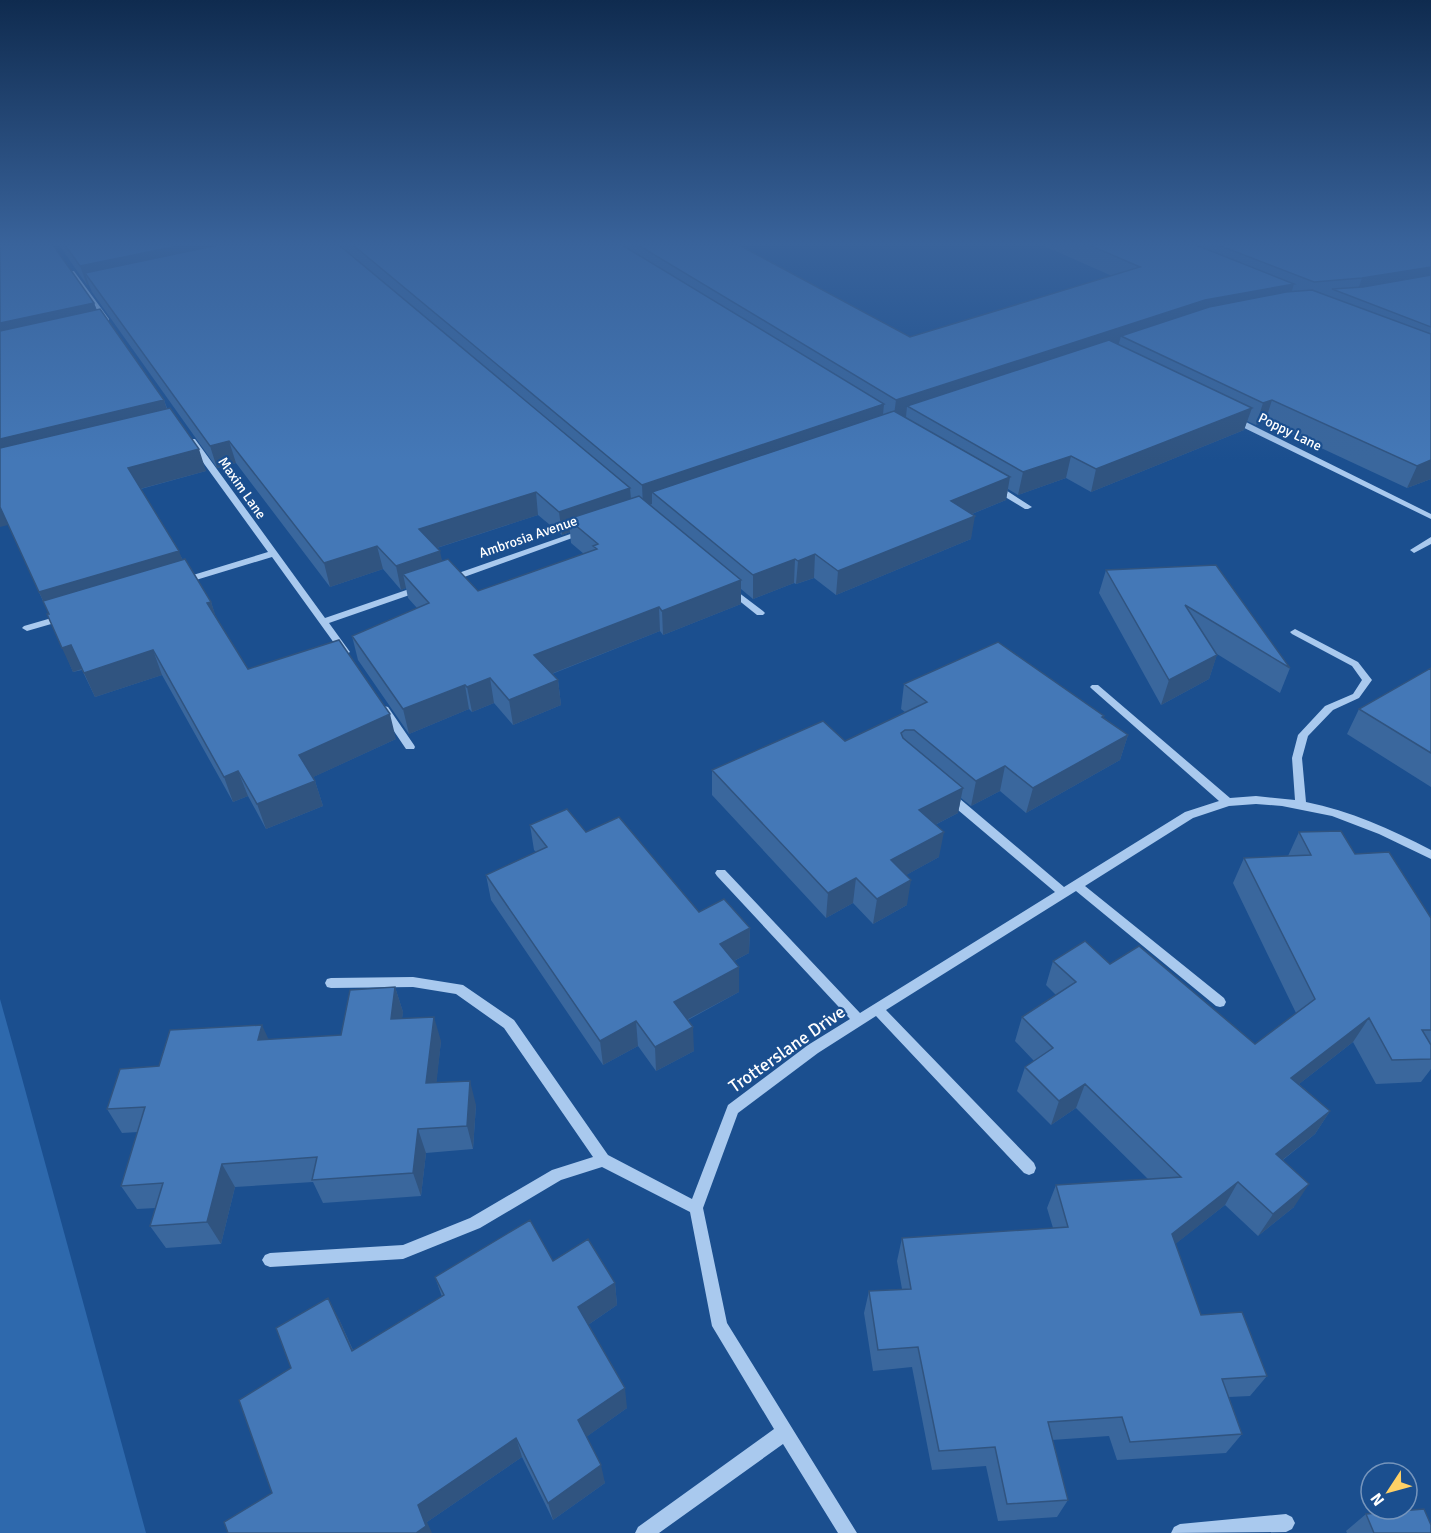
<svg xmlns="http://www.w3.org/2000/svg" width="1431" height="1533" font-family="Signika,sans-serif">
<style>
.green{fill:#2e69ad}
.lines{fill:none;stroke-linecap:round;stroke-linejoin:round}
.minor{fill:#a9c9ee;fill-rule:evenodd}
.wall{fill:#3a679d;fill-rule:evenodd}
.shaded-wall{fill:#305480}
.building{fill:#4478b7;stroke:#305480;stroke-width:1.5}
.labels{text-anchor:middle;dominant-baseline:central;stroke-width:4.5;stroke-linejoin:round;paint-order:stroke}
.far-street-label{font-size:14px;fill:#fff;stroke:#1b4f8f}
.near-street-label{font-size:18px;fill:#fff;stroke:#1b4f8f}
</style>
<rect width="100%" height="100%" fill="#1b4f8f"/>
<path class="green" d="M0,999L17,1060L146,1533H0Z"/>
<g class="lines">
<path class="minor" d="M70,271H74L109,319V321H105L69,272Z
M1232,418H1238L1431,514V519L1232,422Z
M189,439H195L325,618L418,586L421,585L425,588L424,590L329,623L350,652L345,655L342,654L272,557L186,583H180V579L268,552L189,443Z
M992,485H998L1032,507L1028,509H1025L992,489Z
M579,531H585L586,533L453,581H447L446,579L447,577Z
M1431,537V544L1414,553L1410,550Z
M730,586L763,611L765,613L763,615H757L727,591V587Z
M62,615L67,618L65,620L27,631L22,628L24,626Z
M1295,629L1358,662L1372,680L1359,698L1333,710L1308,736L1302,758L1306,802C1350,811 1391,829 1431,850V859L1379,834L1332,816L1282,806L1256,804L1229,806L1193,818L1085,886L1224,998L1226,1002L1224,1006L1220,1007L1216,1006L1076,891L886,1010L1034,1163L1036,1168L1034,1173L1029,1175L1024,1173L876,1016L818,1053L738,1113L703,1208L727,1323L857,1533H838L783,1444L659,1533H635L638,1527L774,1429L712,1326L690,1212L602,1167L561,1180L480,1228L403,1259L270,1267L265,1265L262,1260L265,1255L270,1253L403,1245L470,1218L552,1170L593,1157L504,1028L456,994L413,987L331,988L327,987L325,983L327,979L331,978L413,977L463,985L514,1020L608,1155L692,1199L728,1105L808,1045L850,1019L717,876L715,873L717,870H725L860,1013L1055,892L945,799L944,796L945,793H953L1064,887L1185,812L1219,801L1092,689L1090,687L1092,685H1098L1230,798L1256,796L1295,800L1292,758L1298,735L1325,706L1353,694L1362,680L1352,666L1292,634L1290,632Z
M384,706L388,707L414,745L415,747L414,749H406L379,709Z
M1286,1514L1292,1517L1295,1523L1292,1529L1286,1532L1171,1533L1174,1527L1180,1524Z"/>
</g>
<path class="wall" d="M59,245H739L910,337L1112,276L1042,245H1431V479L1407,488L1265,422L1256,425L1247,421L1244,430L1091,492L1066,478L1018,495L1008,489L1006,500L972,514L971,539L836,595L814,578L796,584L794,583L753,599L741,589V604L663,635L660,631L552,674L558,680L561,705L513,725L494,703L472,712L469,709L409,734L358,660L352,636L417,608L408,598L406,588L401,590L383,569L330,587L236,463L217,468L92,292L89,285H87ZM538,515L562,535L570,532L571,543L584,554L478,591L442,561L437,548Z
M94,303L97,310L164,400L167,408L206,471L141,489L183,560L211,602L216,618L248,669L396,739L313,777L315,781L323,806L266,829L248,796L233,802L162,675L95,697L82,670L73,672L49,614L8,525Z
M1216,565L1290,668L1280,693L1217,654L1209,679L1161,705L1099,593L1106,570Z
M1431,668V787L1347,734L1359,709Z
M904,684L1104,718L1128,735L1120,760L1026,813L1000,791L971,806L961,798L958,813L935,825L939,857L906,875L907,905L873,924L853,903L826,918L712,795V770L845,741L905,712L901,709Z
M530,825L586,832L699,912L750,928L749,953L734,961L739,992L688,1020L694,1051L656,1071L638,1046L603,1065L491,900L486,875L536,852L534,850Z
M1299,832L1355,854L1431,918V1069L1421,1082L1376,1084L1353,1042L1299,1084L1330,1111L1315,1134L1283,1160L1294,1207L1258,1236L1225,1205L1175,1244L1201,1315L1267,1376L1250,1396L1229,1397L1242,1434L1226,1453L1117,1460L1109,1436L1052,1440L1068,1500L1057,1517L998,1521L986,1466L932,1470L912,1367L873,1371L864,1313L869,1291L902,1289L897,1261L902,1238L1053,1228L1047,1208L1056,1185L1148,1179L1076,1108L1051,1125L1017,1091L1025,1067L1034,1061L1015,1041L1022,1017L1056,995L1046,985L1053,961L1110,964L1255,1044L1296,1013L1233,883L1244,858L1288,856Z
M395,987L403,1012L402,1018L441,1041L436,1083L476,1105L473,1149L426,1153L421,1196L323,1203L313,1182L235,1187L221,1244L166,1248L150,1226L156,1208L137,1209L121,1186L138,1132L122,1133L107,1109L159,1066L269,1040L341,1035Z
M553,1261L615,1283L617,1305L588,1325L627,1408L586,1437L605,1483L553,1520L522,1457L427,1522L272,1493L291,1368L339,1319L353,1350L442,1297L435,1277Z
M1366,1514L1431,1533H1347L1346,1531Z"/>
<path class="shaded-wall" d="M182,245H277L85,273L89,285H87L80,266Z
M1431,267V286L1355,298L1362,278Z
M1294,284L1288,303L1121,336L1118,347L907,406L906,417L893,422L896,400L1205,300Z
M94,303L101,323L0,346V323Z
M164,400L171,422L0,464V439Z
M1272,400L1265,422L1256,425L1263,403Z
M884,404L882,425L652,492V504L643,507L642,485Z
M1252,408L1244,430L1091,492L1096,469Z
M229,441L236,463L217,468L210,446Z
M199,449L206,471L136,490L128,468Z
M1071,456L1066,478L1018,495L1023,472Z
M1431,460V479L1407,488L1417,466Z
M1010,477L1006,500L947,524L951,501Z
M630,488L632,511L568,519L570,532L562,535L559,512Z
M536,492L538,515L424,552L419,529Z
M0,507L8,525L0,527Z
M975,516L971,539L836,595L838,571Z
M377,546L383,569L330,587L324,563Z
M179,551L188,574L50,616L39,592Z
M440,551L445,575L403,574L406,588L401,590L396,566Z
M815,554L814,578L796,584L798,561Z
M795,559L794,583L753,599V575Z
M741,580V604L663,635L662,611Z
M211,602L219,626L207,603Z
M659,607L660,631L538,679L534,655Z
M71,645L82,669L73,672L62,648Z
M153,650L162,675L95,697L84,673Z
M1217,655L1209,679L1161,705L1169,680Z
M490,678L494,703L472,712L467,687Z
M558,680L561,705L513,725L509,700Z
M465,685L469,709L409,734L403,709Z
M390,714L396,739L307,780L299,755Z
M1128,735L1120,760L1026,813L1033,788Z
M1005,766L1000,791L971,806L976,781Z
M238,771L248,796L233,802L224,777Z
M315,781L323,806L266,829L257,804Z
M963,788L958,813L915,835L919,810Z
M944,832L939,857L888,885L891,860Z
M856,878L853,903L826,918L828,893Z
M911,880L907,905L873,924L877,899Z
M750,928L749,953L720,968V944Z
M739,967V992L675,1026L674,1002Z
M395,987L403,1012L399,1043L391,1019Z
M434,1017L441,1041L434,1107L426,1083Z
M1369,1018L1353,1042L1276,1102L1291,1078Z
M636,1021L638,1046L603,1065L600,1041Z
M262,1025L273,1049L258,1040Z
M693,1027L694,1051L656,1071L655,1047Z
M470,1081L476,1105L473,1149L467,1126Z
M1085,1084L1076,1108L1051,1125L1059,1101Z
M1330,1111L1315,1134L1261,1177L1276,1154Z
M418,1129L426,1153L421,1196L413,1173Z
M222,1164L235,1187L221,1244L207,1222Z
M1238,1182L1225,1205L1159,1257L1172,1234Z
M1309,1184L1294,1207L1258,1236L1273,1214Z
M615,1283L617,1305L582,1329L578,1307Z
M328,1298L339,1319L362,1372L352,1351Z
M625,1388L627,1408L582,1440L578,1420Z
M516,1438L522,1457L427,1522L432,1533H416L418,1505Z
M601,1465L605,1483L553,1520L548,1503Z"/>
<path class="building" d="M0,245H53L94,303L0,323Z
M65,245H182L80,266Z
M218,245H339L630,488L559,512L536,492L419,529L440,551L396,566L377,546L324,563L229,441L210,446L85,273Z
M353,245H622L884,404L642,485Z
M638,245H739L910,337L1140,267L1089,245H1196L1294,284L1205,300L896,400Z
M1218,245H1431V267L1362,278L1314,282Z
M1431,275V327L1332,289L1363,287Z
M1312,290L1431,334V460L1417,466L1272,400L1263,403L1121,336L1209,307L1286,292Z
M100,309L164,400L0,439V331Z
M1109,340L1252,408L1096,469L1071,456L1023,472L907,406Z
M170,408L199,449L128,468L179,551L39,592L0,507V448Z
M894,411L1010,477L951,501L975,516L838,571L815,554L798,561L795,559L753,575L652,492Z
M639,496L741,580L662,611L659,607L534,655L558,680L509,700L490,678L467,687L465,685L403,709L352,636L429,603L403,574L448,559L478,591L597,549L593,546L598,544L568,519Z
M185,559L211,602L207,603L248,669L339,640L390,714L299,755L315,781L257,804L238,771L224,777L153,650L84,673L71,645L62,648L47,614H49L43,601Z
M1216,565L1290,668L1185,605L1217,655L1169,680L1106,570Z
M998,642L1104,716L1102,717L1128,735L1033,788L1005,766L976,781L914,730H905L901,733L903,738L963,788L919,810L944,832L891,860L911,880L877,899L856,878L828,893L712,770L823,721L845,741L927,702L904,684Z
M1431,668V753L1359,709Z
M567,809L586,832L619,817L699,912L724,899L750,928L720,944L739,967L674,1002L693,1027L655,1047L636,1021L600,1041L486,875L547,847L530,825Z
M1341,831L1355,854L1389,852L1431,918V1030H1422L1431,1045V1059L1392,1060L1369,1018L1291,1078L1330,1111L1276,1154L1309,1184L1273,1214L1238,1182L1172,1234L1201,1315L1242,1312L1267,1376L1222,1379L1242,1434L1130,1442L1122,1417L1048,1422L1068,1500L1007,1504L995,1447L939,1451L918,1347L878,1350L869,1291L911,1289L902,1238L1068,1227L1056,1185L1181,1177L1085,1084L1059,1101L1025,1067L1053,1048L1022,1017L1076,982L1053,961L1085,941L1110,964L1139,946L1255,1044L1315,999L1244,858L1311,855L1299,832Z
M395,987L391,1019L434,1017L426,1083L470,1081L467,1126L418,1129L413,1173L312,1180L317,1157L222,1164L207,1222L150,1226L163,1183L121,1186L145,1107L107,1109L120,1069L159,1066L170,1030L262,1025L258,1040L341,1035L350,990Z
M530,1220L553,1261L588,1239L615,1283L578,1307L625,1388L578,1420L601,1465L548,1503L516,1438L418,1505L426,1526L416,1533H228L224,1522L272,1493L239,1400L291,1368L276,1328L328,1298L352,1351L444,1295L435,1277Z
M1424,1509L1431,1525V1533H1374L1366,1514Z"/>
<linearGradient id="sky" x2="0" y2="1"><stop stop-color="#0f2b4f"/><stop offset="0.53" stop-color="#39639b"/><stop offset="1" stop-color="#39639b" stop-opacity="0"/></linearGradient>
<rect width="1431" height="460" fill="url(#sky)"/>
<g class="labels">
<g class="far-street-label">
<text transform="translate(1290 432) rotate(26)">Poppy Lane</text>
<text transform="translate(242 488) rotate(55)">Maxim Lane</text>
<text transform="translate(528 537) rotate(-19)">Ambrosia Avenue</text>
</g>
<g class="near-street-label">
<text transform="translate(787 1049) rotate(-35)">Trotterslane Drive</text>
</g>
</g>
<g transform="translate(1389 1491) rotate(234)"><circle r="28" fill="#1b4f8f" stroke="#7695bc" stroke-width="1.5"/>
<path d="M0-4.5L10 22L0 15L-10 22Z" fill="#ffd166"/>
<text y="-9" font-size="16" font-weight="bold" text-anchor="middle" fill="#ffffff">N</text>
</g>
</svg>
